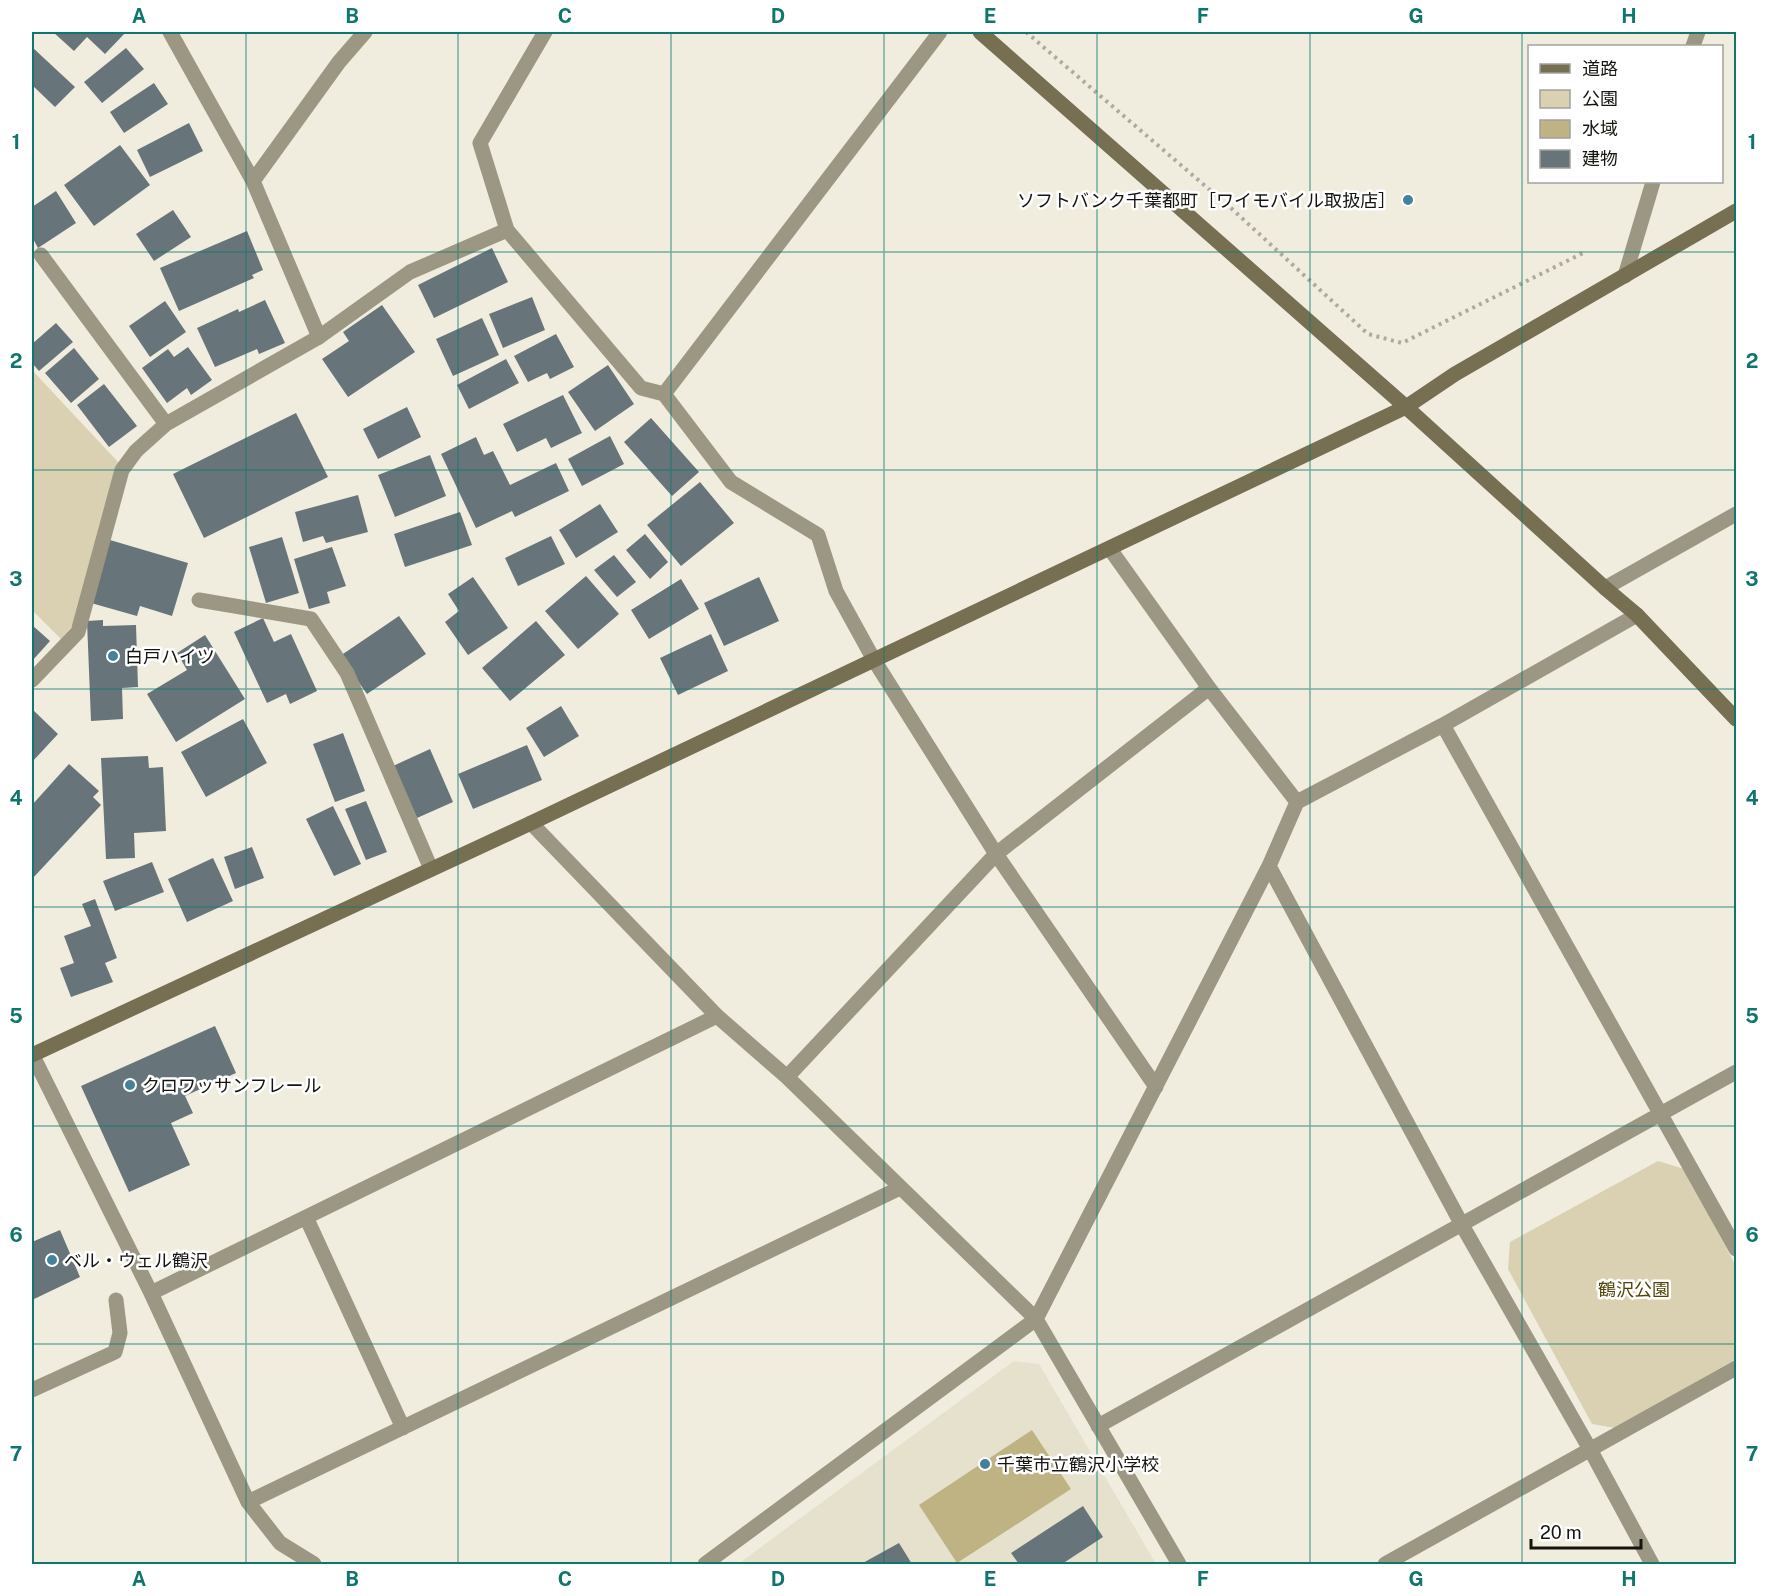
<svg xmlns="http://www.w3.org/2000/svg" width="1768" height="1596" font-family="'Public Sans','Noto Sans JP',sans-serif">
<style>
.built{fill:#e6e1cc}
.green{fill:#d9d1b2}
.water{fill:#bfb384}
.building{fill:#67757a}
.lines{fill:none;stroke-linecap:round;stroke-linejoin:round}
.path{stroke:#adaba0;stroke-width:4;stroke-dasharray:3 4.5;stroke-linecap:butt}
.lane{stroke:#9c9783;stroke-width:15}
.street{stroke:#9c9783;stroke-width:15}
.secondary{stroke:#766f51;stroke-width:15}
.grid{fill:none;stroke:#0f766e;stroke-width:1.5;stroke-opacity:0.55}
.poi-dot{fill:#448397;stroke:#fff;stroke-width:2}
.labels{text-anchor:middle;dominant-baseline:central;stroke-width:5;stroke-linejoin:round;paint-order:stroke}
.poi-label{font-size:18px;fill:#15140f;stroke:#fff;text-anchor:start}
.park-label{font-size:18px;fill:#524508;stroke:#fff}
.neatline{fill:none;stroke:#0f766e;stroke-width:2}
.grid-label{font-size:20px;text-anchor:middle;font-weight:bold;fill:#0f766e}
</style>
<rect width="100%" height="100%" fill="#f0eddf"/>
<path class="built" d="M1014,1361L1039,1364L1156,1564H738Z"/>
<path class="green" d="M32,370L118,462L74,624L61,639L32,610Z
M1658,1161L1684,1169L1736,1266V1359L1615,1428L1592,1424L1508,1269L1510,1242Z"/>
<path class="water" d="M1032,1430L1071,1489L957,1563L919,1505Z"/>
<path class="building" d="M53,32H126L105,54L87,37L74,51Z
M32,47L75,87L55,107L32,85Z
M126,48L144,69L102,103L84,82Z
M154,83L168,104L124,133L110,112Z
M189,123L203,151L150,177L137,150Z
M120,145L150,185L94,226L64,185Z
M56,191L76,223L38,248L32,237V207Z
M173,210L191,237L154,261L136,234Z
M247,231L263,270L252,275L254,278L179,311L160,268Z
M492,248L508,282L434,318L418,285Z
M532,297L545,330L503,348L489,314Z
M265,300L285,343L259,354L257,349L215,367L197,328L238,309L239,312Z
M165,301L186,332L150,357L129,326Z
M382,305L415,352L348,397L322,359L349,341L343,332Z
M482,318L499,355L453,376L436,339Z
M56,323L73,342L39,371L32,363V344Z
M556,334L574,367L550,379L547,373L528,382L514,356Z
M188,347L212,380L191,395L187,388L167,403L142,368L168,349L174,357Z
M74,348L99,379L71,403L45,373Z
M506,359L519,383L469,409L457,385Z
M608,365L634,404L595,431L568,392Z
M104,384L137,426L109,447L77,405Z
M563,395L582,433L551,448L546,438L517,452L503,424Z
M407,407L421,437L378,459L363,429Z
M296,413L328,477L204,538L173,474Z
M651,418L699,472L672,496L624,442Z
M610,436L624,464L582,486L568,459Z
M476,437L484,455L493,451L510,485L556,463L569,491L515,517L512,511L476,528L441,454Z
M430,455L446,496L395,517L378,475Z
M700,482L734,523L681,566L647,525Z
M358,495L368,532L326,543L323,536L303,542L295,512Z
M600,504L618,532L576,558L559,530Z
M460,512L472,545L405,567L394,534Z
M645,534L668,562L650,579L626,550Z
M551,536L565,564L518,586L505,558Z
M282,537L299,593L266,603L249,547Z
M110,540L188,563L172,616L140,606L137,616L91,603Z
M332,547L346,586L327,592L330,603L309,609L294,559Z
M614,555L636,582L617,597L594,570Z
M586,576L619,614L578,649L545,611Z
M473,577L508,628L468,655L445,622L459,611L448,594Z
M759,577L779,621L724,646L704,603Z
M681,579L699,609L649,639L631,610Z
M399,616L426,654L367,694L340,656Z
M263,618L274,642L291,634L317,691L290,704L286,694L267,703L234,632Z
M103,620V626L136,625L138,687L122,688L123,719L91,721L87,621Z
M536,621L565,655L510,701L482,668Z
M32,625L50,641L32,661Z
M711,634L728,671L678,695L660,658Z
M205,635L245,699L176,742L147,694L187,670L177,653Z
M561,706L579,736L544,757L526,728Z
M32,709L58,734L32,762Z
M243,719L267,763L206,797L181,752Z
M343,733L365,791L335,802L313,744Z
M527,745L542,780L473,809L458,774Z
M430,749L453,802L417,818L393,766Z
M148,756L149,768L163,767L166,831L134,833L135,858L106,859L101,758Z
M69,764L99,791L93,797L101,805L32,879V805Z
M366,801L387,852L366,860L345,809Z
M333,806L361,864L334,876L306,819Z
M252,847L264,878L235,889L224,857Z
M213,858L233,901L187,922L168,879Z
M152,862L164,892L115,911L103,881Z
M95,899L117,958L105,963L113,982L71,997L60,968L74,963L64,936L91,926L82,904Z
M215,1026L236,1073L185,1096L193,1113L171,1123L190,1165L129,1192L81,1086Z
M60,1230L80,1277L32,1300V1242Z
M1083,1506L1103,1537L1062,1564H1019L1011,1553Z
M899,1543L912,1564H861Z"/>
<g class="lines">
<path class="path" d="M1026,32L1232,209L1368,334L1402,343L1585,252"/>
<path class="lane" d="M170,32L253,181L319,337
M253,181L339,62L365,32
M199,600L311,619L347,673L431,869
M32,1390L115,1352L120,1333L116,1300"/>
<path class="street" d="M545,32L480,143L507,230L641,388L664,394L731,482L818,535L836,591L874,660L996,854L1156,1087
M1693,46L1698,32
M41,255L166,424
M1625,276L1653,182
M664,394L940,32
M1110,549L1209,688L1297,802
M1605,588L1736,514
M32,680L78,632L122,470L136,451L166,424L319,337L410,272L507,230
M1443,725L1736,1249
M531,823L717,1016L787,1077L1036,1319L1179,1564
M1269,866L1462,1225L1591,1451L1652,1564
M32,1054L151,1293L248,1502L280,1543L314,1564
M787,1077L996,854L1209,688
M306,1217L403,1428
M151,1293L717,1016
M1098,1426L1736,1072
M248,1502L900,1188
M705,1564L1036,1319L1269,866L1297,802L1443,725L1637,615
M1385,1564L1736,1368"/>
<path class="secondary" d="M980,32L1406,407L1605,588L1637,615L1736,719
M32,1055L531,823L1406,407L1455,374L1736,211"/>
</g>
<path class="grid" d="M246,32V1564M458,32V1564M671,32V1564M884,32V1564M1097,32V1564M1310,32V1564M1522,32V1564M32,252H1736M32,470H1736M32,689H1736M32,907H1736M32,1126H1736M32,1344H1736"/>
<g class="poi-dot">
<circle cx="1408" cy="200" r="6"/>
<circle cx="113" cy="656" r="6"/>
<circle cx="130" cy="1085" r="6"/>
<circle cx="52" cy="1260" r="6"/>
<circle cx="985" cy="1464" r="6"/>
</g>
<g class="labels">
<g class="poi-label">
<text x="1396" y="200" text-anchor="end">ソフトバンク千葉都町［ワイモバイル取扱店］</text>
<text x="125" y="656">白戸ハイツ</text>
<text x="142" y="1085">クロワッサンフレール</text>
<text x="64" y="1260">ベル・ウェル鶴沢</text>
<text x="997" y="1464">千葉市立鶴沢小学校</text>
</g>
<g class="park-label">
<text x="1634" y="1289">鶴沢公園</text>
</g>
</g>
<rect width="1768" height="1596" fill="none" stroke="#ffffff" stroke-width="66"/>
<rect x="1528" y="45" width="195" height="138" fill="#ffffff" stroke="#a1a19f" stroke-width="1.5"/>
<rect x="1540" y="64" width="30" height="9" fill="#766f51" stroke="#a1a19f" stroke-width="1.5"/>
<text x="1582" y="75" font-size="18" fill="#15140f">道路</text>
<rect x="1540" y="90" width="30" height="18" fill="#d9d1b2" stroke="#a1a19f" stroke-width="1.5"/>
<text x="1582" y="105" font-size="18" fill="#15140f">公園</text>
<rect x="1540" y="120" width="30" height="18" fill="#bfb384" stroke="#a1a19f" stroke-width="1.5"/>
<text x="1582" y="135" font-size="18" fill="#15140f">水域</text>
<rect x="1540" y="150" width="30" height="18" fill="#67757a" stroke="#a1a19f" stroke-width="1.5"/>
<text x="1582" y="165" font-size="18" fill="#15140f">建物</text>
<path d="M1531 1539v9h110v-9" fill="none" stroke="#15140f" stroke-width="3"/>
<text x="1540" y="1539" font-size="18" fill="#15140f" stroke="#ffffff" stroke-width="4.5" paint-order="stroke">20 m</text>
<rect x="33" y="33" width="1702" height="1530" class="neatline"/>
<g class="grid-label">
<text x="139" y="23">A</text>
<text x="352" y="23">B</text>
<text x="565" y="23">C</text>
<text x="778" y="23">D</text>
<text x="990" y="23">E</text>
<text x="1203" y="23">F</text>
<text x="1416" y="23">G</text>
<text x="1629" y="23">H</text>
<text x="16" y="149">1</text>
<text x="1752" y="149">1</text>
<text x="16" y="368">2</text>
<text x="1752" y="368">2</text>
<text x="16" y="586">3</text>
<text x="1752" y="586">3</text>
<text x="16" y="805">4</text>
<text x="1752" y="805">4</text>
<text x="16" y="1023">5</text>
<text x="1752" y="1023">5</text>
<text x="16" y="1242">6</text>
<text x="1752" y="1242">6</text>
<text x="16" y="1461">7</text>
<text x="1752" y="1461">7</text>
<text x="139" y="1586">A</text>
<text x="352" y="1586">B</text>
<text x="565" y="1586">C</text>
<text x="778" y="1586">D</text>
<text x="990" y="1586">E</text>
<text x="1203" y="1586">F</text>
<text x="1416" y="1586">G</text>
<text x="1629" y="1586">H</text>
</g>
</svg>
